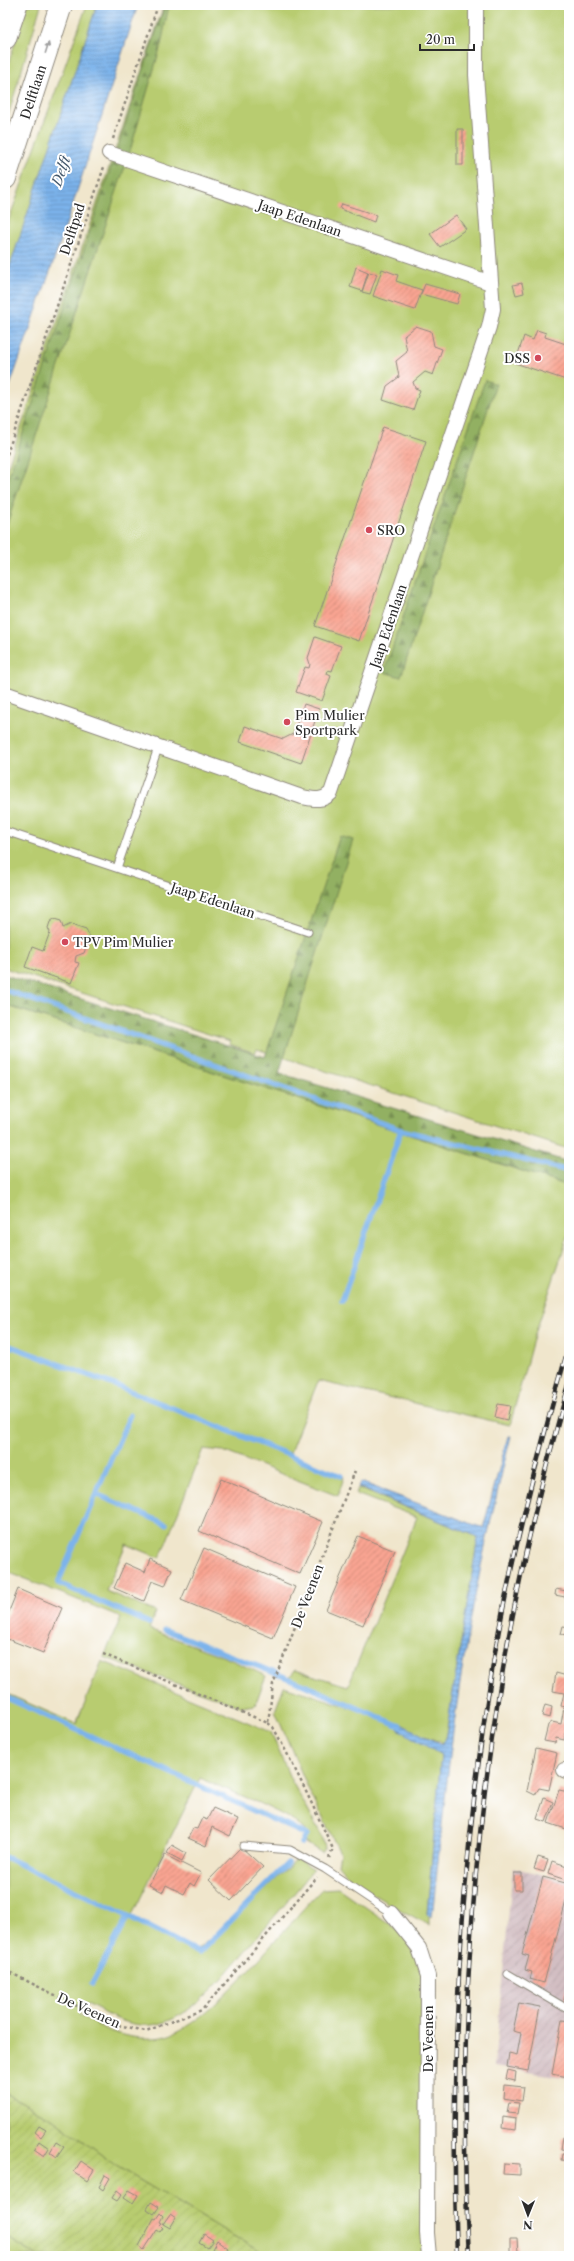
<svg xmlns="http://www.w3.org/2000/svg" width="574" height="2261" font-family="'Libre Caslon Text',serif">
<style>
.industrial{fill:url(#industrial-furrows)}
.green{fill:#b8cc6f;stroke:#727c4d}
.forest{fill:url(#forest-firs);stroke:#5e6e46}
.garden{fill:url(#garden-furrows);stroke:#727c4d}
.water{fill:url(#water-rules);stroke:#546f8b}
.lines{fill:none;stroke-linecap:round;stroke-linejoin:round}
.stream{stroke:#7cb3eb;stroke-width:5.5}
.building{fill:url(#building-hatch)}
.lane-casing{stroke:#8e887c;stroke-width:9}
.street-casing{stroke:#8e887c;stroke-width:16}
.primary-casing{stroke:#8e887c;stroke-width:24}
.path{stroke:#8e887c;stroke-width:2.5;stroke-dasharray:3 3;stroke-linecap:butt}
.lane{stroke:#fff;stroke-width:7}
.street{stroke:#fff;stroke-width:14}
.primary{stroke:#fff;stroke-width:22}
.rail-casing{stroke:#2b2b2b;stroke-width:4.5}
.rail{stroke:#fff;stroke-width:3;stroke-dasharray:9;stroke-linecap:butt}
.oneway{fill:#a0a0a0}
.poi-dot{fill:#d1495b;stroke:#fff;stroke-width:1.5}
.labels{text-anchor:middle;dominant-baseline:central;stroke-width:4;stroke-linejoin:round;paint-order:stroke}
.street-label{font-size:13px;fill:#2b2b2b;stroke:#fff}
.poi-label{font-size:13px;fill:#2b2b2b;stroke:#fff;text-anchor:start}
.water-label{font-size:14px;font-style:italic;fill:#475b6e;stroke:#fff}
</style>
<defs>
<pattern id="industrial-furrows" width="10" height="10" patternUnits="userSpaceOnUse"><rect width="10" height="10" fill="#d2bec2"/><path d="M-1 1l2-2M0 10L10 0M9 11l2-2" fill="none" stroke="#b4a3a7"/></pattern>
<pattern id="forest-firs" width="22" height="20" patternUnits="userSpaceOnUse"><rect width="22" height="20" fill="#92b062"/><path d="M5 1l3.5 6h-7zM16 11l3.5 6h-7z" fill="#778f51"/></pattern>
<pattern id="garden-furrows" width="10" height="10" patternUnits="userSpaceOnUse"><rect width="10" height="10" fill="#b8cc6f"/><path d="M-1 1l2-2M0 10L10 0M9 11l2-2" fill="none" stroke="#9eaf60"/></pattern>
<pattern id="water-rules" width="6" height="5" patternUnits="userSpaceOnUse"><rect width="6" height="5" fill="#7cb3eb"/><path d="M0 2.5h6" fill="none" stroke="#6692bf"/></pattern>
<pattern id="building-hatch" width="6" height="6" patternUnits="userSpaceOnUse"><rect width="6" height="6" fill="#f9a492"/><path d="M-1 1l2-2M0 6l6-6M5 7l2-2" fill="none" stroke="#ca8677"/></pattern>
</defs>
<rect width="100%" height="100%" fill="#fff"/>
<filter id="ink" filterUnits="userSpaceOnUse"><feTurbulence type="fractalNoise" baseFrequency=".025" numOctaves="2"/><feDisplacementMap in="SourceGraphic" scale="8" xChannelSelector="R" yChannelSelector="G"/><feConvolveMatrix kernelMatrix="1 2 1 2 8 2 1 2 1" color-interpolation-filters="sRGB"/></filter>
<filter id="wash" filterUnits="userSpaceOnUse"><feTurbulence type="fractalNoise" baseFrequency=".012" numOctaves="4" result="noise"/><feDisplacementMap in="SourceGraphic" scale="16" xChannelSelector="R" yChannelSelector="G"/><feGaussianBlur stdDeviation="0.9" result="paint"/><feColorMatrix in="noise" values="0 0 0 0 0 0 0 0 0 0 0 0 0 0 0 0 0 1.4 0 .05"/><feComposite in="paint" operator="in"/></filter>
<g filter="url(#wash)">
<rect width="100%" height="100%" fill="#f0e6cc"/>
<path class="industrial" d="M513,1867L569,1882V2078L494,2067Z"/>
<path class="green" d="M27,5H41L5,126V74Z
M87,5H97L5,281V230Z
M164,5H569V1137L565,1148L257,1049L255,1053L229,1044L230,1041L5,968V475Z
M5,1005L569,1186V1233L532,1343L510,1425L318,1381L289,1455L344,1477L338,1496L223,1451L203,1449L160,1558L126,1544L106,1591L156,1612L149,1629L227,1658L266,1676L255,1705L242,1707L104,1657L121,1617L5,1571Z
M358,1488L478,1537L446,1735L443,1743L422,1735L441,1755L427,1914L429,1916V1925C400,1909 359,1891 338,1865L340,1853L308,1788L275,1711L284,1686L395,1722L290,1677L295,1670L348,1686L417,1517L356,1494Z
M102,1661L271,1732L290,1778L322,1836L325,1848L322,1853L303,1841L306,1833C300,1817 220,1787 200,1778L130,1919L197,1950L244,1910L297,1859L314,1869C295,1893 275,1916 255,1939C231,1968 193,2021 152,2025C127,2027 109,2015 87,2004L79,2014C104,2031 131,2042 162,2037C210,2028 285,1925 322,1889L338,1888L406,1935L422,1973L424,2256H267L116,2166L57,2121L5,2093V1693L76,1724Z
M5,2236L37,2256H5Z"/>
<path class="forest" d="M165,5H169L161,45L130,151L5,530V487Z
M485,380L496,384L401,677L384,672Z
M340,836L353,840L279,1073L565,1161L569,1150V1186L5,1005V975L265,1057Z"/>
<path class="garden" d="M5,2093L57,2121L116,2166L267,2256H37L5,2236Z"/>
<path class="water" d="M97,5H138L60,243L5,400V281Z
M508,1436H511C494,1503 479,1571 467,1640C451,1732 442,1825 432,1918L427,1914L441,1755L398,1729L401,1724L442,1745L446,1735L478,1537L358,1487L361,1482L483,1528Z"/>
<g class="lines">
<path class="stream" d="M5,990L401,1130L342,1301
M401,1130L569,1171
M5,1344L125,1389L341,1476
M130,1415L96,1494L166,1524
M96,1494L58,1583L149,1623
M165,1630L290,1679L400,1726
M5,1697L307,1835L302,1843
M5,1857L128,1916
M92,1984L128,1916L199,1953L288,1863"/>
</g>
<g id="blocks">
<path class="building" d="M457,129H463V165H457Z
M342,204L376,215L374,222L340,209Z
M456,215L466,229L440,247L430,234Z
M356,267L368,272L362,291L350,287Z
M382,269L398,275L396,281L422,290L415,310L373,296Z
M369,272L377,274L370,294L362,292Z
M522,283L524,293L516,295L513,285Z
M425,284L460,294L457,304L421,294Z
M416,326L431,331L434,346L442,349L433,375L425,372L413,382L415,388L420,390L413,410L383,400L387,386L399,377L396,361L407,352L404,336Z
M537,330L546,333L545,337L569,345V381L515,363L524,336L533,340Z
M383,427L426,441L359,641L315,626Z
M315,637L341,646L332,671L328,670L327,674L331,676L322,701L296,692L305,667L309,668L310,664L308,658Z
M304,704L319,709L301,763L240,742L245,726L283,739L293,734Z
M54,919L61,921L63,928L71,924L86,929L90,937L84,953L76,956L75,962L79,963L71,983L25,967L32,947L43,951L50,932L48,928L50,922Z
M498,1404L510,1406L507,1420L495,1417Z
M221,1479L323,1522L300,1574L199,1531Z
M358,1536L395,1551L363,1625L326,1610Z
M204,1548L295,1587L273,1638L181,1600Z
M150,1559L172,1569L165,1586L152,1581L144,1601L114,1588L125,1563L145,1572Z
M566,1588L569,1589V1594H565V1597L555,1595L556,1589L566,1591Z
M18,1589L62,1608L43,1653L5,1638V1621Z
M563,1626L569,1627V1644L565,1643L567,1635L561,1634Z
M569,1671V1733L566,1732L564,1740L556,1738L555,1743L544,1741L548,1725L552,1722L561,1724L564,1707L561,1706L564,1693L553,1691L556,1673L567,1676Z
M545,1705L552,1707L550,1718L542,1716Z
M536,1748L557,1753L549,1790L539,1788L535,1795L527,1791Z
M559,1790L569,1792V1830L548,1823Z
M544,1798L553,1802L546,1822L537,1819Z
M213,1808L238,1819L230,1836L212,1827L206,1846L188,1838L193,1828L197,1829L202,1818L207,1820Z
M172,1845L186,1853L182,1861L167,1853Z
M241,1847L263,1867L231,1901L209,1880Z
M165,1855L201,1873L194,1886L190,1883L184,1894L166,1885L163,1892L149,1885Z
M538,1857L548,1860L544,1872L534,1869Z
M552,1861L567,1866L566,1869L569,1870V1881L548,1874Z
M514,1873H522V1890H514Z
M543,1877L569,1884V1890L544,1983L530,1979L532,1972L525,1970L529,1956L522,1954Z
M569,1984V2001L564,2000Z
M519,2003L540,2007L528,2071L507,2067L509,2053L517,2055L521,2033L513,2031Z
M562,2020L569,2021L568,2077L552,2074Z
M508,2070L516,2072L515,2081L506,2079Z
M504,2085L524,2087L522,2101L503,2098Z
M509,2102L519,2103L517,2114L507,2113Z
M503,2117L516,2119L515,2130L502,2128Z
M39,2126L46,2130L41,2137L35,2132Z
M563,2137H569L568,2150L561,2149Z
M39,2141L49,2148L44,2156L34,2149Z
M56,2142L64,2147L57,2157L50,2152Z
M562,2153H569V2161L561,2160Z
M81,2161L94,2170L87,2181L74,2172Z
M504,2163L520,2164V2175L503,2174Z
M105,2175L110,2178L103,2190L99,2187Z
M117,2190L122,2194L117,2201L112,2198Z
M129,2190L138,2195L133,2203L124,2197Z
M151,2202L159,2207L154,2214L147,2209Z
M160,2213L163,2216L160,2222L162,2223L160,2225L163,2228L160,2232L157,2230L144,2250L139,2246L154,2218L156,2219Z
M170,2214L176,2218L170,2228L163,2224Z
M204,2234L213,2240L207,2248L199,2243Z
M510,2238H517L518,2253L510,2254Z
M217,2240L228,2248L223,2256L212,2249Z"/>
</g>
</g>
<g filter="url(#ink)">
<use href="#blocks" fill-opacity="0" stroke="#8e887c" stroke-width="1"/>
<g class="lines">
<defs>
<path id="lane" d="M5,831L308,932
M117,868L158,748
M243,1846L290,1850L325,1869L391,1913
M508,1974L569,2010"/>
<path id="street" d="M109,153L491,283
M5,693L302,797C313,799 322,802 331,793L489,327L493,309L476,75V5
M564,1770L569,1772
M391,1913L419,1948L428,1976L427,2233L429,2256"/>
<path id="primary" d="M5,38L16,5
M5,178L61,5"/>
</defs>
<use href="#lane" class="lane-casing"/>
<use href="#street" class="street-casing"/>
<use href="#primary" class="primary-casing"/>
<path class="path" d="M113,139L158,5
M5,460L104,167
M103,1654L268,1723L273,1684L355,1471
M268,1723L273,1727C295,1767 314,1808 333,1849L329,1858
M5,1970L113,2024L146,2031L202,2010L317,1877"/>
<use href="#lane" class="lane"/>
<use href="#street" class="street"/>
<use href="#primary" class="primary"/>
<defs>
<path id="rail" d="M457,2256C449,2053 461,1852 495,1652C513,1548 540,1446 569,1346
M469,2256C452,1969 487,1661 569,1385"/>
</defs>
<use href="#rail" class="rail-casing"/>
<use href="#rail" class="rail"/>
</g>
<defs><path id="oneway-solid" d="M-6-.8H1V-3.2L6.5 0L1 3.2V.8H-6Z"/></defs>
<use class="oneway" href="#oneway-solid" transform="translate(47 48) rotate(-72)"/>
</g>
<g class="poi-dot">
<circle cx="538" cy="358" r="4"/>
<circle cx="369" cy="530" r="4"/>
<circle cx="287" cy="722" r="4"/>
<circle cx="65" cy="942" r="4"/>
</g>
<g class="labels">
<g class="street-label">
<text transform="translate(33 92) rotate(-72)">Delftlaan</text>
<text transform="translate(300 218) rotate(19)">Jaap Edenlaan</text>
<text transform="translate(72 229) rotate(-72)">Delftpad</text>
<text transform="translate(388 626) rotate(-71)">Jaap Edenlaan</text>
<text transform="translate(213 900) rotate(18)">Jaap Edenlaan</text>
<text transform="translate(307 1596) rotate(-69)">De Veenen</text>
<text transform="translate(89 2010) rotate(24)">De Veenen</text>
<text transform="translate(428 2039) rotate(-90)">De Veenen</text>
</g>
<g class="poi-label">
<text x="530" y="358" text-anchor="end">DSS</text>
<text x="377" y="530">SRO</text>
<text x="295" y="715">Pim Mulier<tspan x="295" dy="15">Sportpark</tspan></text>
<text x="73" y="942">TPV Pim Mulier</text>
</g>
<g class="water-label">
<text transform="translate(61 171) rotate(-71)">Delft</text>
</g>
</g>
<rect width="574" height="2261" fill="none" stroke="#fff" stroke-width="20"/>
<g transform="translate(528 2215) rotate(181)" stroke="#ffffff" stroke-width="3" paint-order="stroke">
<path d="M0-3L7 15L0 10L-7 15Z" fill="#2b2b2b"/>
<text y="-6" font-size="11" font-weight="bold" text-anchor="middle" fill="#2b2b2b">N</text>
</g>
<path d="M420 44v6h54v-6" fill="none" stroke="#2b2b2b" stroke-width="2"/>
<text x="426" y="44" font-size="12" fill="#2b2b2b" stroke="#ffffff" stroke-width="3" paint-order="stroke">20 m</text>
</svg>
